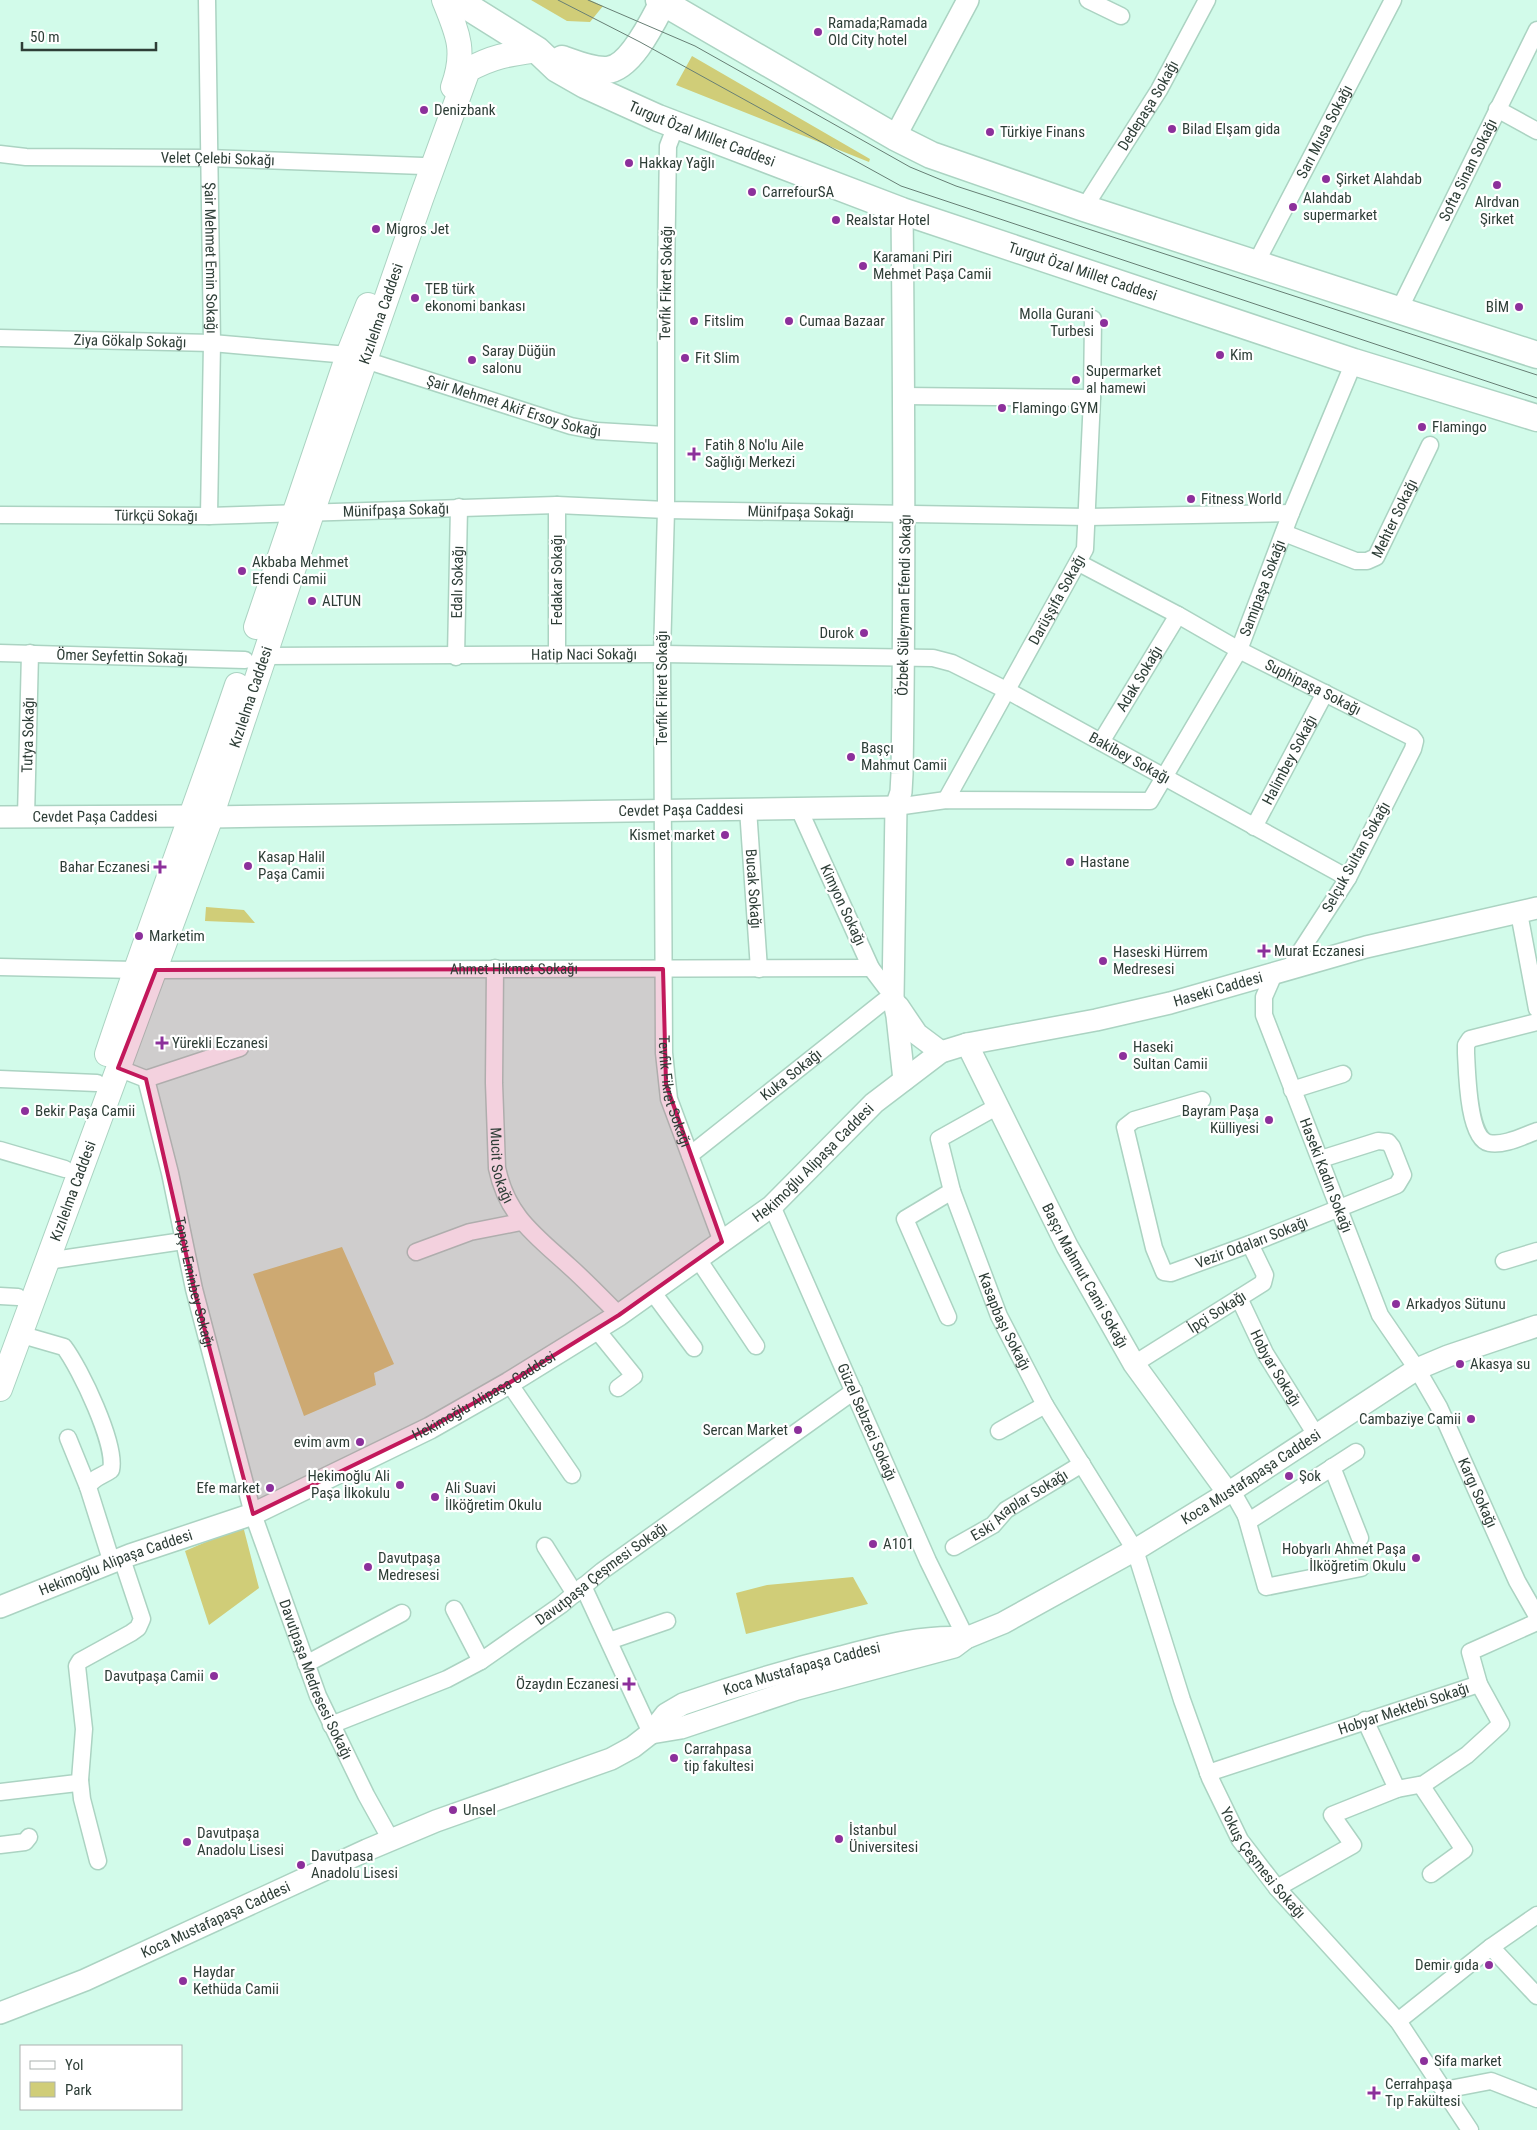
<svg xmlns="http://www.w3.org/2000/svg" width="1537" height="2130" font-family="'Roboto Condensed',sans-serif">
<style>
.green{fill:#d0cd78}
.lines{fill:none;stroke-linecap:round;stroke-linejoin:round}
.minor-casing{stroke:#abd3c2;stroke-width:19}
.tertiary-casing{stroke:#abd3c2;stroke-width:24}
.secondary-casing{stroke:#abd3c2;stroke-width:26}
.primary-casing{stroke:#abd3c2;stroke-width:29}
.minor{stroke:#fff;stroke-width:16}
.tertiary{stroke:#fff;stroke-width:21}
.secondary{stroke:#fff;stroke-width:24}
.primary{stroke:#fff;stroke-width:26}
.tram{stroke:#677f75;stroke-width:1}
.marked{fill:#c2185b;fill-opacity:0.2;stroke:#c2185b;stroke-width:4;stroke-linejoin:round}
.poi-dot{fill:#8c309b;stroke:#fff;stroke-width:2}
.labels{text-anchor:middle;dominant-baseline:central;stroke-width:4.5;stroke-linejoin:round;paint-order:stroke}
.poi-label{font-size:15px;fill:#2e3e37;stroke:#fff;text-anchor:start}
.street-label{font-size:15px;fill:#2e3e37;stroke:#fff}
</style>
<rect width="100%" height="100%" fill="#d2fbea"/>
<path class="green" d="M531,0H590L603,6L590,22L567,21Z
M692,56L870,159L869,162L676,85Z
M206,907L244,910L255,923L205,921Z
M342,1247L394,1364L374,1373L376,1385L304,1416L253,1274Z
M243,1526L259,1588L209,1625L185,1551Z
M853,1577L868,1604L746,1634L736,1593L767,1585Z"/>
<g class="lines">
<defs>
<g id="minor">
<path id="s1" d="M207,0L212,343L209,516"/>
<path d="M1088,0L1121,16"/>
<path d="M1497,109L1537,131"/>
<path id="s2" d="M676,125L668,146L666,279V510L662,654L664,1053L669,1099L722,1242"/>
<path id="s3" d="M0,154L26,157L208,158L423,166L434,164"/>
<path id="s4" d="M1084,208L1159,90L1207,0"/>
<path id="s5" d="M1256,263L1393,0"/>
<path id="s6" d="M1399,310L1537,30"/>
<path id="s7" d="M0,338L212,343L348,355"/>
<path id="s8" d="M365,360L571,426L597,431L665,435"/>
<path d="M904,396L1092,398"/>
<path id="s9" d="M0,515L209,516L557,505L666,510L1088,517L1291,513"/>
<path id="s10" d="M1284,533L1356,561H1367L1376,557L1430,445"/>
<path id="s11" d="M1079,563L1178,615L1239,650L1412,737L1415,741L1413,749L1348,878L1289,969"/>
<path id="s12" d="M0,653L245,660"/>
<path d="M557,655V505"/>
<path id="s13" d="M264,656L662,654L933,658L952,663L1008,691L1348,878"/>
<path id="s14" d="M456,657L459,507"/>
<path id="s15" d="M1101,742L1178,615"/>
<path id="s16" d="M946,800L1085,549L1092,398L1093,319"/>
<path id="s17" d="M896,807L946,800L1150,801L1239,650L1291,513L1354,362"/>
<path id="s18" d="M748,809L759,969"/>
<path id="s19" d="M26,817L30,653"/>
<path id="s20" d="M1254,827L1325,693"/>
<path d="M1519,913L1537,1009"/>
<path d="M0,967L135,970"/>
<path id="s21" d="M495,968L494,1083L497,1168C507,1216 535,1235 569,1266C586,1281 602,1298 619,1315"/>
<path id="s22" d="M156,970L871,968"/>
<path id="s23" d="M1274,974L1264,997V1015L1380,1315L1417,1369L1439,1407L1517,1581L1537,1616"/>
<path d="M1537,1022L1470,1039L1466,1045V1053C1467,1071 1468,1139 1489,1143C1504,1146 1523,1136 1537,1131"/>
<path id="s24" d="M118,1068L146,1079L170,1173L194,1289L253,1514L318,1696L366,1795L391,1840"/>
<path d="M0,1079L97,1083"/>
<path d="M146,1079L240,1048"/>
<path d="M1292,1090L1343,1074"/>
<path id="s25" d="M1202,1100L1134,1120L1125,1127L1154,1248L1164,1272L1171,1273L1250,1244L1397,1185L1403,1175L1392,1147L1388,1142L1378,1141L1321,1159"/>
<path id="s26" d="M998,1106L939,1139L952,1191L999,1316L1045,1405L1135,1550L1182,1700L1210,1778L1240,1840L1277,1888L1398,2021L1470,2130"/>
<path d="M0,1150L65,1169"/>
<path id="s27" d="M690,1155L884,1001L893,997L871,968L799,809"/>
<path id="s28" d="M772,1206L928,1561L966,1638"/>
<path d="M416,1252L470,1232L521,1222"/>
<path d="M698,1259L756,1346"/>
<path d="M47,1261L183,1241"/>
<path d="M1504,1261L1537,1251"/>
<path d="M651,1290L694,1348"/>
<path d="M0,1296L18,1297"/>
<path id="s29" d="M1239,1298L1265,1353L1316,1435"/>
<path d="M948,1317L905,1219L952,1191"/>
<path d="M596,1329L634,1376L618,1388"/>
<path d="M19,1334L64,1347C80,1368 117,1445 111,1470C103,1476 93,1477 88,1487L112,1563"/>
<path id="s30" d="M1134,1364L1263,1283L1265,1275L1250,1244"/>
<path d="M509,1383L572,1475"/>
<path d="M999,1431L1045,1405"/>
<path d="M68,1438L88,1487"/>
<path d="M1332,1467L1360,1538"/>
<path d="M1232,1491L1249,1521L1356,1452"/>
<path d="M1246,1516L1266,1587L1361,1568"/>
<path d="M545,1546L575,1594"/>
<path id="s31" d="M954,1547L993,1525L1006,1510L1082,1464"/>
<path d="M583,1586L651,1733"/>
<path d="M454,1609L481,1661"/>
<path d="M609,1641L667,1621"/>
<path d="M306,1664L402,1613"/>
<path d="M1365,1720L1397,1789"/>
<path id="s32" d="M331,1725L447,1679L481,1661L561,1605L602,1571L854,1391"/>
<path id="s33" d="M1208,1773L1479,1684"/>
<path d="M80,1780L82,1799L98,1861"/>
<path d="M1421,1785L1464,1850L1431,1874"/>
<path d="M0,1792L77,1783L80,1780L84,1729L77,1666L80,1661L131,1633L138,1628L142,1619L122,1559"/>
<path d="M0,1845L25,1842L29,1837"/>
<path d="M1277,1888L1353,1845L1332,1815L1397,1789L1424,1784L1467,1755L1501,1724L1479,1684L1470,1652L1537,1622"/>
<path d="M1491,1947L1537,1996"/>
<path d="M1398,2021L1491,1947L1537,1915"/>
<path d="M1444,2090L1491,2081L1537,2099"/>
</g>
<g id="tertiary">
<path d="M895,137L968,0"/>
<path d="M902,211C904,399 905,586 902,774L901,792L896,807L893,997L897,1016L904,1080"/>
<path id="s34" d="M0,817L190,816"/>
<path id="s35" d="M211,817L896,807"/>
<path d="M898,1006L917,1034L941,1052"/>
<path id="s36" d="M967,1044L1067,1246L1134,1364L1228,1493"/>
<path id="s37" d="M0,1607L130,1555L253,1514L430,1428L509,1383L619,1315L772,1206L874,1103L941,1052L967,1044L1096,1020L1170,1003L1366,947L1537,908"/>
<path id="s38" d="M651,1733L681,1728L797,1689L954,1647L966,1638L1003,1623L1135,1550L1228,1493L1417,1369L1448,1356L1537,1326"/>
<path id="s39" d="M0,2013L85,1980L367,1850L436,1821L611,1759L633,1747L651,1733L666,1714L683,1704C735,1686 788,1670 841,1657C883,1646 923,1635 966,1638"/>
</g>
<g id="secondary">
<path d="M444,0C458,34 466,51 453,87"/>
<path d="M256,627L348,355L368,305"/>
<path d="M107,1054C148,930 195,809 237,685"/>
<path id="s40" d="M0,1389L211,817L312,513L421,199L468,70C493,56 510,54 537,50"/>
</g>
<g id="primary">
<path id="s41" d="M457,0L537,50L557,69L585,85L658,118L902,211L1354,362L1537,418"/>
<path d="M659,0L895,137L931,155L1084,208L1537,355"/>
<path d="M562,59C576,64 592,71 607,70C631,68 653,21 663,2"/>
</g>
</defs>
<use href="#minor" class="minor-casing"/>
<use href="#tertiary" class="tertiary-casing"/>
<use href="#secondary" class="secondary-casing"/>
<use href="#primary" class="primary-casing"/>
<use href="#minor" class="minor"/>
<use href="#tertiary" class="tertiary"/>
<use href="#secondary" class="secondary"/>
<use href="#primary" class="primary"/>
<path class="tram" d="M558,0L640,42L901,186L1537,398
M588,0L695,46L910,167L956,186L1537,375"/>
</g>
<path class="marked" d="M663,969L666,1084L722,1242L619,1315L509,1383L430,1428L253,1514L194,1289L146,1079L118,1068L156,970Z"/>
<g class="poi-dot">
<circle cx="818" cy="32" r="5"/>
<circle cx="424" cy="110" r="5"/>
<circle cx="1172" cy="129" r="5"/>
<circle cx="990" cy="132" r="5"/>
<circle cx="629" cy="163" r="5"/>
<circle cx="1326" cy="179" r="5"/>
<circle cx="1497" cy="185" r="5"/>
<circle cx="752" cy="192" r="5"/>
<circle cx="1293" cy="207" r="5"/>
<circle cx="836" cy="220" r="5"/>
<circle cx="376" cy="229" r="5"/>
<circle cx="863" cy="266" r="5"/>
<circle cx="415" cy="298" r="5"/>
<circle cx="1519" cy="307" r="5"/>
<circle cx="694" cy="321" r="5"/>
<circle cx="789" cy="321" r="5"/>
<circle cx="1104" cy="323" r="5"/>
<circle cx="1220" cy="355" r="5"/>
<circle cx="685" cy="358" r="5"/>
<circle cx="472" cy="360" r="5"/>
<circle cx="1076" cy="380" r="5"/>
<circle cx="1002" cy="408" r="5"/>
<circle cx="1422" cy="427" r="5"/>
<path d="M691.5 446.5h5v5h5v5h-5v5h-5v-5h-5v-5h5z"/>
<circle cx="1191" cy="499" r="5"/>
<circle cx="242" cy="571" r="5"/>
<circle cx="312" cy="601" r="5"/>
<circle cx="864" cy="633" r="5"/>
<circle cx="851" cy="757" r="5"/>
<circle cx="725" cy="835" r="5"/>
<circle cx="1070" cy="862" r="5"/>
<circle cx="248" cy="866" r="5"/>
<path d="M157.5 859.5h5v5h5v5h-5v5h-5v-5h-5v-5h5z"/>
<circle cx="139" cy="936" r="5"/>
<path d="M1261.5 943.5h5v5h5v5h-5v5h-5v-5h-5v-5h5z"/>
<circle cx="1103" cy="961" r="5"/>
<path d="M159.5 1035.5h5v5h5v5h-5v5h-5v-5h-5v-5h5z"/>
<circle cx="1123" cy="1056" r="5"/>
<circle cx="25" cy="1111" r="5"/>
<circle cx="1269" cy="1120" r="5"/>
<circle cx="1396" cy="1304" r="5"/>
<circle cx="1460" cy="1364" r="5"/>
<circle cx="1471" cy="1419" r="5"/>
<circle cx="798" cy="1430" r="5"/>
<circle cx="360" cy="1442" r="5"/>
<circle cx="1289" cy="1476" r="5"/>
<circle cx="400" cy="1485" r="5"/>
<circle cx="270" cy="1488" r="5"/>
<circle cx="435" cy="1497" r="5"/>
<circle cx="873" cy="1544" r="5"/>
<circle cx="1416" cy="1558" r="5"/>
<circle cx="368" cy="1567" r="5"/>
<circle cx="214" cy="1676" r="5"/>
<path d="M626.5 1676.5h5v5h5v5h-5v5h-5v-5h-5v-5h5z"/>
<circle cx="674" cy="1758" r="5"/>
<circle cx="453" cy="1810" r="5"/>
<circle cx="839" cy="1839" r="5"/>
<circle cx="187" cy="1842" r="5"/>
<circle cx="301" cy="1865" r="5"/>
<circle cx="1489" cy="1965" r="5"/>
<circle cx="183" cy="1981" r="5"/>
<circle cx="1424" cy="2061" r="5"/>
<path d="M1371.5 2085.5h5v5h5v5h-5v5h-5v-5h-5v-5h5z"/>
</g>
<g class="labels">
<g class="poi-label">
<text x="828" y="23">Ramada;Ramada<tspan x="828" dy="17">Old City hotel</tspan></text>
<text x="434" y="110">Denizbank</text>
<text x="1182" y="129">Bilad Elşam gida</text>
<text x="1000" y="132">Türkiye Finans</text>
<text x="639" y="163">Hakkay Yağlı</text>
<text x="1336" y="179">Şirket Alahdab</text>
<text x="762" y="192">CarrefourSA</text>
<text x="1303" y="198">Alahdab<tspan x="1303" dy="17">supermarket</tspan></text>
<text x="1497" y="202" text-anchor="middle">Alrdvan<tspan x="1497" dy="17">Şirket</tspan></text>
<text x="846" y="220">Realstar Hotel</text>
<text x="386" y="229">Migros Jet</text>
<text x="873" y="257">Karamani Piri<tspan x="873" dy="17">Mehmet Paşa Camii</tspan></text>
<text x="425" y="289">TEB türk<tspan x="425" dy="17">ekonomi bankası</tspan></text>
<text x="1509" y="307" text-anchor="end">BİM</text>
<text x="1094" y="314" text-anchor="end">Molla Gurani<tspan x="1094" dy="17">Turbesi</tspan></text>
<text x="704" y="321">Fitslim</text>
<text x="799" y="321">Cumaa Bazaar</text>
<text x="482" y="351">Saray Düğün<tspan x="482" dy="17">salonu</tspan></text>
<text x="1230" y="355">Kim</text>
<text x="695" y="358">Fit Slim</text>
<text x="1086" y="371">Supermarket<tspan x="1086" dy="17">al hamewi</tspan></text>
<text x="1012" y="408">Flamingo GYM</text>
<text x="1432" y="427">Flamingo</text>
<text x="705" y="445">Fatih 8 No'lu Aile<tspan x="705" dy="17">Sağlığı Merkezi</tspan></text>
<text x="1201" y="499">Fitness World</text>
<text x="252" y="562">Akbaba Mehmet<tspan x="252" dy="17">Efendi Camii</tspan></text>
<text x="322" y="601">ALTUN</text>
<text x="854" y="633" text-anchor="end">Durok</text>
<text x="861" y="748">Başçı<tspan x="861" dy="17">Mahmut Camii</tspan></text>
<text x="715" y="835" text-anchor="end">Kismet market</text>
<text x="258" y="857">Kasap Halil<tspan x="258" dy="17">Paşa Camii</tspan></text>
<text x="1080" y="862">Hastane</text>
<text x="150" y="867" text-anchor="end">Bahar Eczanesi</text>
<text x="149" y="936">Marketim</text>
<text x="1274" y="951">Murat Eczanesi</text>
<text x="1113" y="952">Haseski Hürrem<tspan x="1113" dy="17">Medresesi</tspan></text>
<text x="172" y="1043">Yürekli Eczanesi</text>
<text x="1133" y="1047">Haseki<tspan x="1133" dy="17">Sultan Camii</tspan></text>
<text x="35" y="1111">Bekir Paşa Camii</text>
<text x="1259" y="1111" text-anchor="end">Bayram Paşa<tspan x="1259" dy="17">Külliyesi</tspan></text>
<text x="1406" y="1304">Arkadyos Sütunu</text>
<text x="1470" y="1364">Akasya su</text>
<text x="1461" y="1419" text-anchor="end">Cambaziye Camii</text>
<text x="788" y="1430" text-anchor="end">Sercan Market</text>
<text x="350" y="1442" text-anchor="end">evim avm</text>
<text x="390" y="1476" text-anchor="end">Hekimoğlu Ali<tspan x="390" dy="17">Paşa İlkokulu</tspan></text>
<text x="1299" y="1476">Şok</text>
<text x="260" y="1488" text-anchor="end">Efe market</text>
<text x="445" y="1488">Ali Suavi<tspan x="445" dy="17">İlköğretim Okulu</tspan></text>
<text x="883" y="1544">A101</text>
<text x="1406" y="1549" text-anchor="end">Hobyarlı Ahmet Paşa<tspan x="1406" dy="17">İlköğretim Okulu</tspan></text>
<text x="378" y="1558">Davutpaşa<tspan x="378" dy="17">Medresesi</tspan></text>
<text x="204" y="1676" text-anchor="end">Davutpaşa Camii</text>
<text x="619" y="1684" text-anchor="end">Özaydın Eczanesi</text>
<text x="684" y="1749">Carrahpasa<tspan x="684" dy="17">tip fakultesi</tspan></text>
<text x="463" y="1810">Unsel</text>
<text x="849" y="1830">İstanbul<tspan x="849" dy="17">Üniversitesi</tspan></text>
<text x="197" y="1833">Davutpaşa<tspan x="197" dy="17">Anadolu Lisesi</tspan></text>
<text x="311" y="1856">Davutpasa<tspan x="311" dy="17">Anadolu Lisesi</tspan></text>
<text x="1479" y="1965" text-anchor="end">Demir gıda</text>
<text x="193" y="1972">Haydar<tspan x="193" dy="17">Kethüda Camii</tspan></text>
<text x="1434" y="2061">Sifa market</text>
<text x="1385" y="2084">Cerrahpaşa<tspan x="1385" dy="17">Tıp Fakültesi</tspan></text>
</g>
<g class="street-label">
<text stroke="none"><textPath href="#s4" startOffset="121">Dedepaşa Sokağı</textPath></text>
<text stroke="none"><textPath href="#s5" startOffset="148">Sarı Musa Sokağı</textPath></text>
<text stroke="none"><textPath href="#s41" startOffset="281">Turgut Özal Millet Caddesi</textPath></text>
<text stroke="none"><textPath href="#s3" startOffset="218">Velet Çelebi Sokağı</textPath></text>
<text stroke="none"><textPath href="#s6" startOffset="156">Softa Sinan Sokağı</textPath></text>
<text stroke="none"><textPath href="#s1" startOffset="258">Şair Mehmet Emin Sokağı</textPath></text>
<text stroke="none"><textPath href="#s41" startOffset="686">Turgut Özal Millet Caddesi</textPath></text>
<text transform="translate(666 283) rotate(-89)">Tevfik Fikret Sokağı</text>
<text stroke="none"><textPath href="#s40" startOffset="1141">Kızılelma Caddesi</textPath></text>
<text stroke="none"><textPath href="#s7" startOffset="130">Ziya Gökalp Sokağı</textPath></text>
<text stroke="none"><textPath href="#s8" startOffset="156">Şair Mehmet Akif Ersoy Sokağı</textPath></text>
<text stroke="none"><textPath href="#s9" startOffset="396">Münifpaşa Sokağı</textPath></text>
<text stroke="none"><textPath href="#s9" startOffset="801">Münifpaşa Sokağı</textPath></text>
<text stroke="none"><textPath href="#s9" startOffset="156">Türkçü Sokağı</textPath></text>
<text stroke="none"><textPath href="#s10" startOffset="141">Mehter Sokağı</textPath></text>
<text transform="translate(557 580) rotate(-90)">Fedakar Sokağı</text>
<text stroke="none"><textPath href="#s14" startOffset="75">Edalı Sokağı</textPath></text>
<text stroke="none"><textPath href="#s17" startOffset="496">Samipaşa Sokağı</textPath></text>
<text stroke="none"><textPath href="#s16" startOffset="229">Darüşşifa Sokağı</textPath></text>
<text transform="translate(904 605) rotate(-89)">Özbek Süleyman Efendi Sokağı</text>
<text stroke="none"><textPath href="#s13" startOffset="320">Hatip Naci Sokağı</textPath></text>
<text stroke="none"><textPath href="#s12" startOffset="122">Ömer Seyfettin Sokağı</textPath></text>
<text stroke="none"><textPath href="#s15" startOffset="74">Adak Sokağı</textPath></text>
<text stroke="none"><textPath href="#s11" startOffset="265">Suphipaşa Sokağı</textPath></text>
<text transform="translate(662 688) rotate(-90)">Tevfik Fikret Sokağı</text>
<text stroke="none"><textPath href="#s40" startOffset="736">Kızılelma Caddesi</textPath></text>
<text stroke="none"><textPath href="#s19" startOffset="82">Tutya Sokağı</textPath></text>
<text stroke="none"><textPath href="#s13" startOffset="890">Bakibey Sokağı</textPath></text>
<text stroke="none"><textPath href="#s20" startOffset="76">Halimbey Sokağı</textPath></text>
<text stroke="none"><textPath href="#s35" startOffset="470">Cevdet Paşa Caddesi</textPath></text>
<text stroke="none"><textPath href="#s34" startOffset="95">Cevdet Paşa Caddesi</textPath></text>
<text transform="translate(1356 857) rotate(-61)">Selçuk Sultan Sokağı</text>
<text stroke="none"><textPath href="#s18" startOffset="80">Bucak Sokağı</textPath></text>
<text transform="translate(843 905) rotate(65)">Kimyon Sokağı</text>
<text stroke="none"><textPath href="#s22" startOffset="358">Ahmet Hikmet Sokağı</textPath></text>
<text stroke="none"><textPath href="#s37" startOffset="1388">Haseki Caddesi</textPath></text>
<text stroke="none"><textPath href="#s27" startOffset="129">Kuka Sokağı</textPath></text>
<text stroke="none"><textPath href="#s2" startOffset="969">Tevfik Fikret Sokağı</textPath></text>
<text stroke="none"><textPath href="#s37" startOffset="934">Hekimoğlu Alipaşa Caddesi</textPath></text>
<text stroke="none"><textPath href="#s21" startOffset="198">Mucit Sokağı</textPath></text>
<text stroke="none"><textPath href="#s23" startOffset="215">Haseki Kadın Sokağı</textPath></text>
<text stroke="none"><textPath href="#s40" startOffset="211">Kızılelma Caddesi</textPath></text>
<text stroke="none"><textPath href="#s25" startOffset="326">Vezir Odaları Sokağı</textPath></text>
<text stroke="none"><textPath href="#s36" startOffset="260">Başçı Mahmut Cami Sokağı</textPath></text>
<text stroke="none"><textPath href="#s24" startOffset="239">Topçu Eminbey Sokağı</textPath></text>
<text stroke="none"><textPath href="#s30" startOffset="98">İpçi Sokağı</textPath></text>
<text stroke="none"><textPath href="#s26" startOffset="262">Kasapbaşı Sokağı</textPath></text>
<text stroke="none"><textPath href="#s29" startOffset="79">Hobyar Sokağı</textPath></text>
<text stroke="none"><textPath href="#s37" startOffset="529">Hekimoğlu Alipaşa Caddesi</textPath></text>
<text stroke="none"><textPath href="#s28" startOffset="236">Güzel Sebzeci Sokağı</textPath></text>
<text stroke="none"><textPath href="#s38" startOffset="658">Koca Mustafapaşa Caddesi</textPath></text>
<text stroke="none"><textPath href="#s23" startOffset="568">Kargı Sokağı</textPath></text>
<text stroke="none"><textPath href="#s31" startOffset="78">Eski Araplar Sokağı</textPath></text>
<text stroke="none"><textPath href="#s37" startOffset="124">Hekimoğlu Alipaşa Caddesi</textPath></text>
<text stroke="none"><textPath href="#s32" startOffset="312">Davutpaşa Çeşmesi Sokağı</textPath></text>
<text stroke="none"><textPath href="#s39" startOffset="878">Koca Mustafapaşa Caddesi</textPath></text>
<text stroke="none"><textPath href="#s24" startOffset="655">Davutpaşa Medresesi Sokağı</textPath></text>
<text stroke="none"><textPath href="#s33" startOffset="206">Hobyar Mektebi Sokağı</textPath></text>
<text stroke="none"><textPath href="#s26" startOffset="866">Yokuş Çeşmesi Sokağı</textPath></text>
<text stroke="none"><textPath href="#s39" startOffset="235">Koca Mustafapaşa Caddesi</textPath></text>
</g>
</g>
<rect x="20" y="2045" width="162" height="65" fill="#ffffff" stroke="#abb2af"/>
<rect x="30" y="2061" width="25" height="8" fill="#ffffff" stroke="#abb2af"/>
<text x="65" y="2070" font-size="15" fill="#2e3e37">Yol</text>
<rect x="30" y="2082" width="25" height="15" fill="#d0cd78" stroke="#abb2af"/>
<text x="65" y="2095" font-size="15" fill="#2e3e37">Park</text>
<path d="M22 42v8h134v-8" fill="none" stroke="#2e3e37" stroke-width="2.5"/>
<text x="30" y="42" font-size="15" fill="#2e3e37" stroke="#ffffff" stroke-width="4" paint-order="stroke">50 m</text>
</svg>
